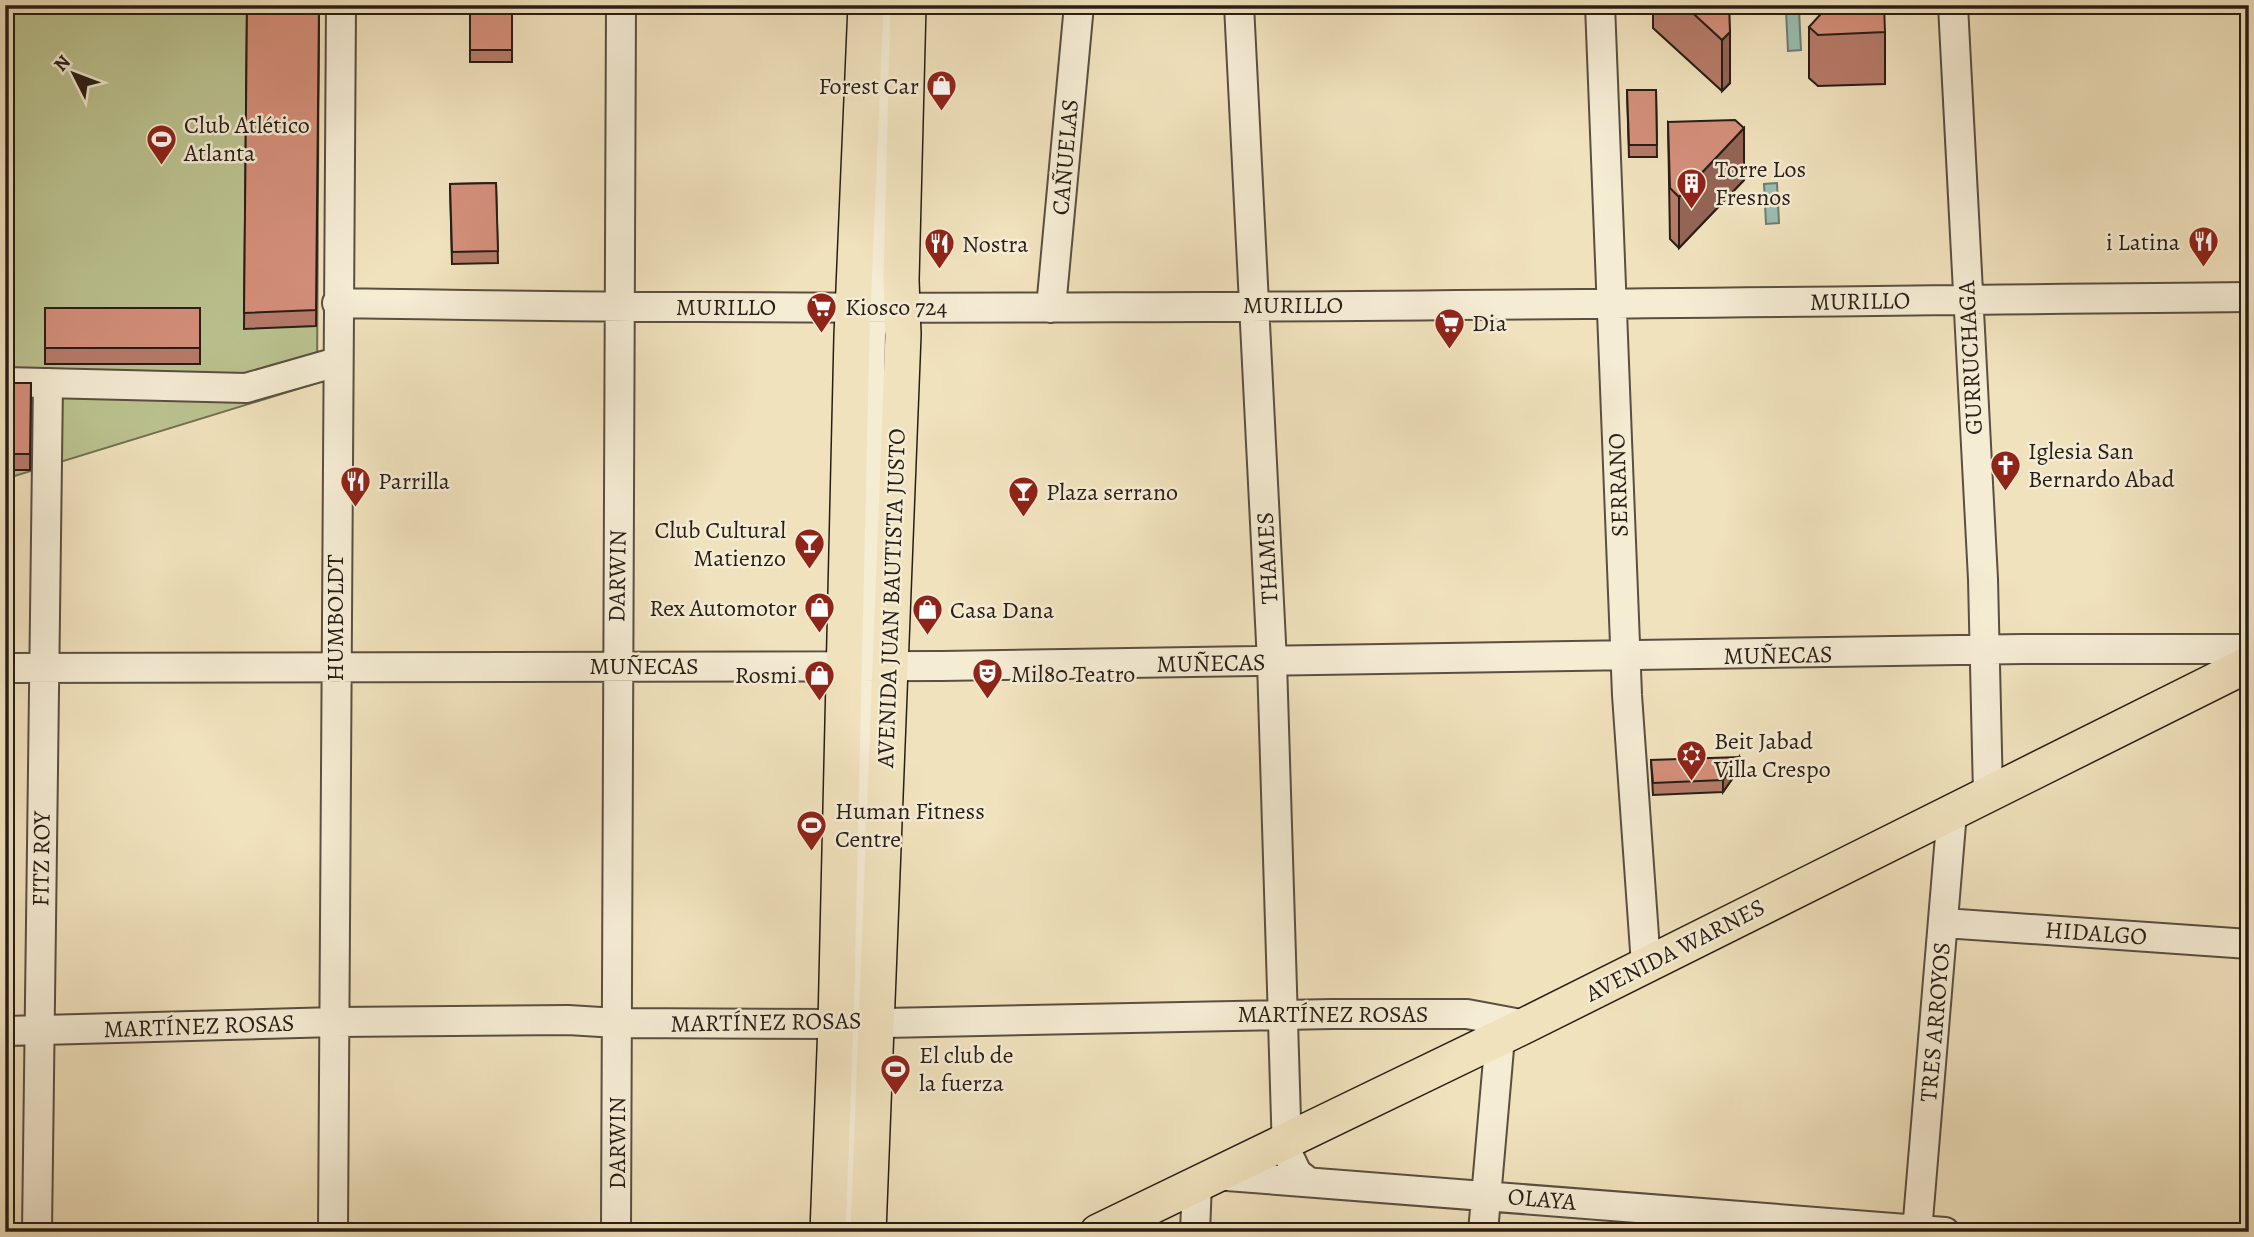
<svg xmlns="http://www.w3.org/2000/svg" width="2254" height="1237" font-family="Alegreya,serif">
<style>
.green{fill:#bbc390;stroke:#727053;stroke-width:2}
.water{fill:#9abdb2;stroke:#6c7d74;stroke-width:2}
.lines{fill:none;stroke-linecap:round;stroke-linejoin:round}
.minor-casing{stroke:#5a4f40;stroke-width:32}
.major-casing{stroke:#281e16;stroke-width:38}
.minor{stroke:#f5ecd4;stroke-width:28}
.major{stroke:#f0e2bd;stroke-width:35}
.wall{fill:#b67b69;stroke:#281e16;stroke-width:2}
.shaded-wall{fill:#946455;stroke:#281e16;stroke-width:2}
.building{fill:#d48f7a;stroke:#281e16;stroke-width:2}
.labels{text-anchor:middle;dominant-baseline:central;stroke-width:5;stroke-linejoin:round;paint-order:stroke}
.poi-label{font-size:24px;fill:#281e16;stroke:#f5ecd4;text-anchor:start}
.street-label{font-size:24px;fill:#281e16;stroke:#f5ecd4}
</style>
<rect width="100%" height="100%" fill="#f0e2bd"/>
<filter id="stains"><feTurbulence type="fractalNoise" baseFrequency=".00286" numOctaves="4"/><feColorMatrix values="0 0 0 0 .2 0 0 0 0 .09 0 0 0 0 .02 0 0 0 .5 -.17"/></filter>
<radialGradient id="worn" r=".72"><stop offset=".6" stop-color="#630" stop-opacity="0"/><stop offset="1" stop-color="#630" stop-opacity=".3"/></radialGradient>
<path class="green" d="M5,5H319L317,383L5,479Z"/>
<path class="water" d="M1799,10L1801,50L1788,51L1786,11Z
M1777,183L1779,223L1766,224L1764,184Z"/>
<g class="lines">
<defs>
<path id="minor" d="M1239,5L1272,662L1287,1152L1297,1173L1306,1180
M1600,5L1627,695L1646,965
M1953,5L1983,579L1988,794
M337,303C974,314 1612,303 2249,297
M1051,308L1079,5
M5,382L246,388L337,362
M5,668L942,666L2023,649H2249
M1944,923L2249,944
M5,1031L336,1022L568,1020L617,1023L836,1024L1332,1014H1467L1526,1025
M1214,1175L1945,1232
M37,1232L48,383
M333,1232L341,5
M616,1232L621,5
M849,1232L866,666L871,335L883,267L887,5
M1195,1232L1197,1183
M1483,1232L1500,1037
M1917,1232L1952,812"/>
<path id="major" d="M828,1232L836,1024L852,336L866,5
M868,1232L903,334L901,280L908,5
M1098,1232L1526,1025L2249,664"/>
</defs>
<use href="#minor" class="minor-casing"/>
<use href="#major" class="major-casing"/>
<use href="#minor" class="minor"/>
<use href="#major" class="major"/>
</g>
<path class="wall" d="M247,5H319L316,326L244,329Z
M470,5H512V62H470Z
M1653,5H1729L1730,83L1722,91L1653,28Z
M1809,27L1885,32V84L1818,86L1809,78Z
M1627,90H1656L1657,157H1629Z
M1668,122L1744,180L1679,248L1670,239Z
M496,183L498,263L452,264L450,184Z
M45,308H200V364H45Z
M5,383H31L30,470H5Z
M1651,760L1739,769L1723,792L1653,795Z"/>
<path class="shaded-wall" d="M1730,32V83L1722,91V40Z
M1744,128V180L1679,248V197Z
M1739,757V769L1723,792V780Z"/>
<path class="building" d="M247,5H319L316,310L244,313Z
M470,5H512V50H470Z
M1684,5H1729L1730,32L1722,40Z
M1829,5H1884L1885,32L1818,35L1809,27Z
M1627,90H1656L1657,145H1629Z
M1735,120L1744,128L1679,197L1670,188L1668,122Z
M496,183L498,251L452,252L450,184Z
M45,308H200V348H45Z
M5,383H31L30,454H5Z
M1739,757L1723,780L1653,783L1651,760Z"/>
<defs>
<symbol id="shop-pin" viewBox="-11 -11 22 30"><path d="M0 17L-7.5 6A9.5 9.5 0 1 1 7.5 6Z" fill="#8f2418" stroke="#f5ecd4"/><path d="M-5-2.5h2.3a2.7 3.5 0 0 1 5.4 0H5L5.5 6h-11ZM-1.5-2.5h3a1.5 2.3 0 0 0-3 0Z" fill="#fff"/></symbol>
<symbol id="stadium-pin" viewBox="-11 -11 22 30"><path d="M0 17L-7.5 6A9.5 9.5 0 1 1 7.5 6Z" fill="#8f2418" stroke="#f5ecd4"/><path d="M0-5a6.5 5 0 1 0 0 10a6.5 5 0 1 0 0-10ZM-3.5-1.8h7v3.6h-7Z" fill="#fff"/></symbol>
<symbol id="building-pin" viewBox="-11 -11 22 30"><path d="M0 17L-7.5 6A9.5 9.5 0 1 1 7.5 6Z" fill="#8f2418" stroke="#f5ecd4"/><path d="M-4-6H4V6H1V3H-1V6H-4ZM-2.5-4.3h1.7v1.8h-1.7ZM.8-4.3h1.7v1.8H.8ZM-2.5-1h1.7V.8h-1.7ZM.8-1h1.7V.8H.8Z" fill="#fff"/></symbol>
<symbol id="restaurant-pin" viewBox="-11 -11 22 30"><path d="M0 17L-7.5 6A9.5 9.5 0 1 1 7.5 6Z" fill="#8f2418" stroke="#f5ecd4"/><path d="M-5-6h1v4h1v-4h1v4h1v-4h1v5L-1.5 .5V6h-2V.5L-5-1ZM5-6V6H3V1.5H1.5Q1.5-4 5-6Z" fill="#fff"/></symbol>
<symbol id="supermarket-pin" viewBox="-11 -11 22 30"><path d="M0 17L-7.5 6A9.5 9.5 0 1 1 7.5 6Z" fill="#8f2418" stroke="#f5ecd4"/><path d="M-6-5.5h2.5l.6 2H6L4.5 2H-2.5L-4.4-4H-6ZM-1.5 3.2a1.3 1.3 0 1 0 .1 0ZM3 3.2a1.3 1.3 0 1 0 .1 0Z" fill="#fff"/></symbol>
<symbol id="church-pin" viewBox="-11 -11 22 30"><path d="M0 17L-7.5 6A9.5 9.5 0 1 1 7.5 6Z" fill="#8f2418" stroke="#f5ecd4"/><path d="M-1.2-6h2.4v3.5h3.3v2.4h-3.3V6h-2.4V-.1h-3.3v-2.4h3.3Z" fill="#fff"/></symbol>
<symbol id="bar-pin" viewBox="-11 -11 22 30"><path d="M0 17L-7.5 6A9.5 9.5 0 1 1 7.5 6Z" fill="#8f2418" stroke="#f5ecd4"/><path d="M-6-5H6L.8 .8V4.5H3.5V6h-7V4.5H-.8V.8Z" fill="#fff"/></symbol>
<symbol id="theatre-pin" viewBox="-11 -11 22 30"><path d="M0 17L-7.5 6A9.5 9.5 0 1 1 7.5 6Z" fill="#8f2418" stroke="#f5ecd4"/><path d="M-5-5.5Q0-4 5-5.5V0Q5 5 0 6Q-5 5-5 0ZM-3.3-2.5H-1v1.5H-3.3ZM1-2.5H3.3v1.5H1ZM-2.8 1Q0 5.5 2.8 1Z" fill="#fff"/></symbol>
<symbol id="synagogue-pin" viewBox="-11 -11 22 30"><path d="M0 17L-7.5 6A9.5 9.5 0 1 1 7.5 6Z" fill="#8f2418" stroke="#f5ecd4"/><path d="M0-6.5L5.6 3.2H-5.6ZM0 6.5L5.6-3.2H-5.6Z" fill="#fff"/></symbol>
</defs>
<g fill-rule="evenodd">
<use href="#shop-pin" x="924" y="68" width="35" height="47"/>
<use href="#stadium-pin" x="144" y="122" width="35" height="47"/>
<use href="#building-pin" x="1674" y="166" width="35" height="47"/>
<use href="#restaurant-pin" x="2186" y="224" width="35" height="47"/>
<use href="#restaurant-pin" x="922" y="226" width="35" height="47"/>
<use href="#supermarket-pin" x="804" y="290" width="35" height="47"/>
<use href="#supermarket-pin" x="1432" y="306" width="35" height="47"/>
<use href="#church-pin" x="1988" y="448" width="35" height="47"/>
<use href="#restaurant-pin" x="338" y="464" width="35" height="47"/>
<use href="#bar-pin" x="1006" y="474" width="35" height="47"/>
<use href="#bar-pin" x="792" y="526" width="35" height="47"/>
<use href="#shop-pin" x="802" y="590" width="35" height="47"/>
<use href="#shop-pin" x="910" y="592" width="35" height="47"/>
<use href="#theatre-pin" x="970" y="656" width="35" height="47"/>
<use href="#shop-pin" x="802" y="658" width="35" height="47"/>
<use href="#synagogue-pin" x="1674" y="738" width="35" height="47"/>
<use href="#stadium-pin" x="794" y="808" width="35" height="47"/>
<use href="#stadium-pin" x="878" y="1052" width="35" height="47"/>
</g>
<g class="labels">
<g class="poi-label">
<text x="919" y="86" text-anchor="end">Forest Car</text>
<text x="184" y="125">Club Atlético<tspan x="184" dy="28">Atlanta</tspan></text>
<text x="1715" y="169">Torre Los<tspan x="1715" dy="28">Fresnos</tspan></text>
<text x="2180" y="242" text-anchor="end">i Latina</text>
<text x="962" y="244">Nostra</text>
<text x="845" y="307">Kiosco 724</text>
<text x="1472" y="323">Dia</text>
<text x="2028" y="451">Iglesia San<tspan x="2028" dy="28">Bernardo Abad</tspan></text>
<text x="378" y="481">Parrilla</text>
<text x="1046" y="492">Plaza serrano</text>
<text x="786" y="530" text-anchor="end">Club Cultural<tspan x="786" dy="28">Matienzo</tspan></text>
<text x="797" y="608" text-anchor="end">Rex Automotor</text>
<text x="950" y="610">Casa Dana</text>
<text x="1011" y="674">Mil80 Teatro</text>
<text x="797" y="675" text-anchor="end">Rosmi</text>
<text x="1714" y="741">Beit Jabad<tspan x="1714" dy="28">Villa Crespo</tspan></text>
<text x="835" y="811">Human Fitness<tspan x="835" dy="28">Centre</tspan></text>
<text x="919" y="1055">El club de<tspan x="919" dy="28">la fuerza</tspan></text>
</g>
<g class="street-label">
<text transform="translate(1065 157) rotate(-85)">CAÑUELAS</text>
<text transform="translate(1860 301) rotate(-1)">MURILLO</text>
<text x="1293" y="305">MURILLO</text>
<text x="726" y="307">MURILLO</text>
<text transform="translate(1970 358) rotate(-93)">GURRUCHAGA</text>
<text transform="translate(1618 485) rotate(-92)">SERRANO</text>
<text transform="translate(1267 558) rotate(-93)">THAMES</text>
<text transform="translate(617 576) rotate(-89)">DARWIN</text>
<text transform="translate(891 598) rotate(-88)">AVENIDA JUAN BAUTISTA JUSTO</text>
<text transform="translate(335 618) rotate(-90)">HUMBOLDT</text>
<text transform="translate(1778 655) rotate(-1)">MUÑECAS</text>
<text transform="translate(1211 663) rotate(-1)">MUÑECAS</text>
<text x="644" y="666">MUÑECAS</text>
<text transform="translate(41 859) rotate(-89)">FITZ ROY</text>
<text transform="translate(2096 933) rotate(4)">HIDALGO</text>
<text transform="translate(1675 950) rotate(-27)">AVENIDA WARNES</text>
<text x="1333" y="1014">MARTÍNEZ ROSAS</text>
<text transform="translate(766 1022) rotate(-1)">MARTÍNEZ ROSAS</text>
<text transform="translate(1935 1022) rotate(-85)">TRES ARROYOS</text>
<text transform="translate(199 1026) rotate(-2)">MARTÍNEZ ROSAS</text>
<text transform="translate(617 1143) rotate(-90)">DARWIN</text>
<text transform="translate(1542 1199) rotate(5)">OLAYA</text>
</g>
</g>
<rect width="2254" height="1237" fill="none" stroke="#f0e2bd" stroke-width="28"/>
<rect x="7" y="7" width="2240" height="1223" fill="none" stroke="#281e16" stroke-width="3.5"/>
<rect x="14" y="14" width="2226" height="1209" fill="none" stroke="#281e16" stroke-width="2"/>
<g transform="translate(74 74) rotate(312)" stroke="#f5ecd4" stroke-width="5" paint-order="stroke">
<path d="M0-5L12 26L0 18L-12 26Z" fill="#281e16"/>
<text y="-10" font-size="19" font-weight="bold" text-anchor="middle" fill="#281e16">N</text>
</g>
<rect width="100%" height="100%" filter="url(#stains)"/>
<rect width="100%" height="100%" fill="url(#worn)"/>
</svg>
